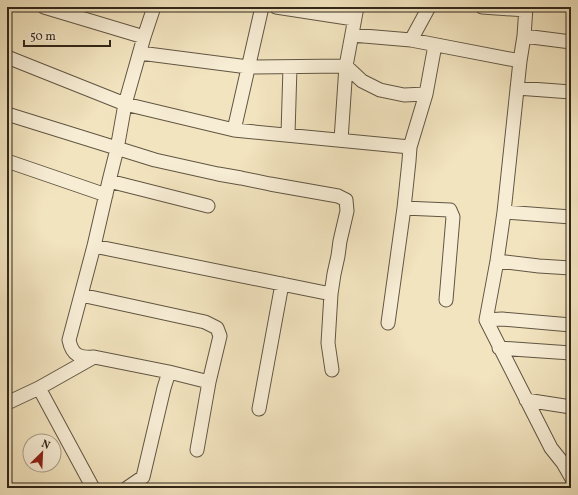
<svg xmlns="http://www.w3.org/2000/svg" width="578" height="495" font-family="Vollkorn,serif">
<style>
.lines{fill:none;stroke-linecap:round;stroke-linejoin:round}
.minor-casing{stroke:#615643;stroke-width:15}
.minor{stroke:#f7edd5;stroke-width:13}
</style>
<rect width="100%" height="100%" fill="#f2e4bf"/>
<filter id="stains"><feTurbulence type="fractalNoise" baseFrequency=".005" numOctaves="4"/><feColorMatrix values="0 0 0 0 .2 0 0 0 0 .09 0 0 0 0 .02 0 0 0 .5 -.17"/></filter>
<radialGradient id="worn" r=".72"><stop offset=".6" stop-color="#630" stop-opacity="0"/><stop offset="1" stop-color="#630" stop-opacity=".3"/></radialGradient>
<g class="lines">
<defs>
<path id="minor" d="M44,7L144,37
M262,7L234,130L410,147L409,161L404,208L450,210L453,217L446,300
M276,7L354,19
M482,7L526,10
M526,7L524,36L520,61L504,212L497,261L486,320L551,448L563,463L571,465
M352,35L411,40L520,61
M524,36L571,42
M411,40L429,7
M140,53L248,67L346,66L362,81L380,90L404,95L426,94
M7,57L125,104L234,130
M517,88L571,92
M7,114L155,160L218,174L241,178L270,184L338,196L346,200L347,211L340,241L338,256L334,274L331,294L328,343L332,370
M288,134L290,67
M341,140L346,66L357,7
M410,147L426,94L435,45
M7,161L106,195
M109,181L208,206
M504,212L571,217
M94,246L331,294
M497,261L539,266L571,268
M81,295L205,322L217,328L220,336L209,382L197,450
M486,320L502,319L571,325
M388,323L404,208
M499,348L571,353
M169,372L209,382
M39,388L93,488
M526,400L571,407
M7,403L39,388L94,357
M259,409L282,284
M563,463L571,477
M127,488L143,477L164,388L169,372L94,357C79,358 72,355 69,340L94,246L109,181L117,149L125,104L144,37L154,7"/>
</defs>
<use href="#minor" class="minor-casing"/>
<use href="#minor" class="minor"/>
</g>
<rect width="578" height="495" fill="none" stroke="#f2e4bf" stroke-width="24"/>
<rect x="8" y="8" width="562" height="479" fill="none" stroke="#31271a" stroke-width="2"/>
<rect x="12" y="12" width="554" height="471" fill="none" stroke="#31271a"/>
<g transform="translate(42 453) rotate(24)"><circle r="19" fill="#f7edd5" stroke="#a89e8a"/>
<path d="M0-3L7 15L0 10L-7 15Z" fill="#8f2418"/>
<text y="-6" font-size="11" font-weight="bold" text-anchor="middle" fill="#31271a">N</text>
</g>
<path d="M24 40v6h86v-6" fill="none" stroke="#31271a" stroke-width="2"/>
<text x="30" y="40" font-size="12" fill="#31271a" stroke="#f7edd5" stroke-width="3" paint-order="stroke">50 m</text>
<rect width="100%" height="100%" filter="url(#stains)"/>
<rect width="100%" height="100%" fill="url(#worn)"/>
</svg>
